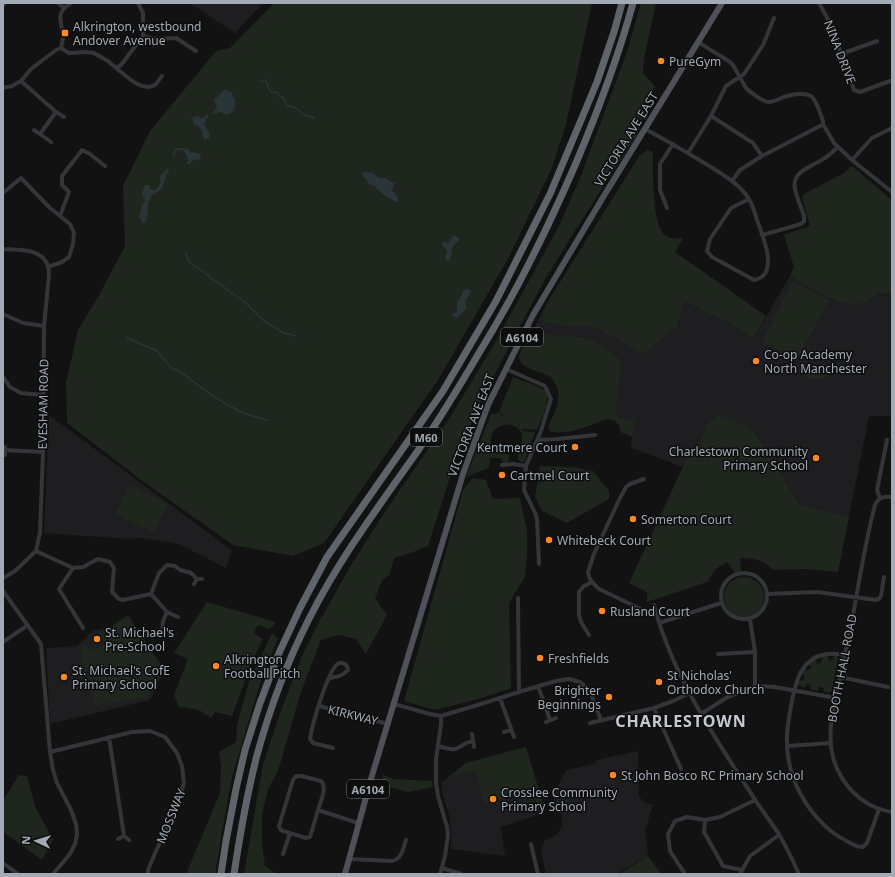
<svg xmlns="http://www.w3.org/2000/svg" width="895" height="877" font-family="'Noto Sans',sans-serif">
<style>
.built{fill:#1e1e20}
.green{fill:#1e261e}
.water{fill:#2a3539}
.lines{fill:none;stroke-linecap:round;stroke-linejoin:round}
.stream{stroke:#2a3539;stroke-width:1.5}
.minor{stroke:#333539;stroke-width:4}
.primary{stroke:#4e5258;stroke-width:6}
.motorway{stroke:#5e646a;stroke-width:7}
.poi-dot{fill:#f98924;stroke:#0d0d0e;stroke-width:1.5}
.labels{text-anchor:middle;dominant-baseline:central;stroke-width:3;stroke-linejoin:round;paint-order:stroke}
.shield{fill:#0d0d0e;stroke:#757c83;stroke-width:1}
.shield-label{font-size:11px;font-weight:bold;fill:#a2abb5}
.poi-label{font-size:12px;fill:#a2abb5;stroke:#0d0d0e;text-anchor:start}
.street-label{font-size:12px;fill:#a2abb5;stroke:#0d0d0e}
.district-label{font-size:16px;font-weight:bold;letter-spacing:1px;fill:#c4c9d1;stroke:#0d0d0e}
</style>
<rect width="100%" height="100%" fill="#121213"/>
<path class="built" d="M190,3H263L235,33Z
M790,276L832,299L856,305L866,302L875,295L885,294L892,295V416H869L849,517L800,504L753,430L706,426L696,454L688,456L683,467L631,448L632,437L621,432L619,426L615,421L608,419L618,387L621,373V366L618,357L606,347L594,341L584,337L559,335L532,332L550,298L681,299L707,313L729,323L753,339Z
M49,415L229,548L232,551L226,568L179,544L142,538L129,539L44,533Z
M128,615L163,667L167,665L150,700L50,724L46,648L77,646L93,631L109,628Z
M526,747L543,804L540,814L501,827L505,856L451,849V831L450,819L443,795L441,783L466,763Z
M638,751L639,796L644,803L653,805L645,830L648,856L616,874H546L541,851L545,840L556,835L562,827V816L555,805L553,796L566,770L596,764V760Z"/>
<path class="green" d="M274,3H592L566,124L552,168L509,257L438,380L324,543L293,556L233,545L141,480L67,423L66,383L78,330L98,297L125,246L123,186L150,131L216,51L230,48Z
M641,3H656L644,59L643,73L655,86L637,135L597,196L547,276L515,335L478,407L453,468L428,546L411,553L394,558L390,574L382,581L375,598L387,615L366,654L356,639L339,635L321,640L300,695L278,771L268,789L262,814V842L265,866L277,874H244L263,764L280,713L302,656L320,620L353,562L386,510L449,419L496,341L559,226L580,178L627,52Z
M648,150L651,151L653,154C653,170 652,221 663,233C668,239 676,239 683,238L675,252L766,316L753,339L729,323L707,313L684,301L677,326L643,354C628,345 607,331 590,327C575,324 559,328 544,321L542,313L550,298L638,158L640,155Z
M850,167H853L892,200V295C887,294 882,293 877,295C869,298 869,303 858,304C837,306 808,286 790,276L794,267L784,235L810,226L802,198L804,194L844,173Z
M793,281L829,301L797,360L762,341Z
M532,332L559,335L584,337L594,341L606,347L618,357L621,366V373L618,387L619,395L616,404L615,412L616,415L621,419L634,420L632,437L621,432C620,425 616,420 609,419C603,419 599,423 594,424C584,427 573,432 563,432C559,433 555,432 551,432L548,429C549,421 554,416 556,409C559,402 559,391 556,385C555,383 552,379 551,377C544,372 518,369 519,356C519,352 529,336 532,332Z
M806,369H827L826,379H806Z
M513,377C522,381 535,384 543,389C554,396 541,420 537,430L521,429L523,431L535,432L524,463L518,460L517,446H519L521,445C522,441 523,436 521,432C512,417 482,426 493,450L510,455L508,463H504L500,458H490L489,468L466,477L491,414L499,413L512,422L499,412Z
M719,415L753,430L800,504L849,517L838,572L804,569L773,570C764,560 753,558 740,558L741,572L735,573L727,562L720,566L715,570L707,582L647,602V592L629,583L688,456L696,454L706,426L713,419Z
M540,466L573,467L593,471L609,491V499L567,523L542,511L535,497Z
M473,478L486,480L493,499L520,498L527,531V553L525,577L509,603L511,688L482,698L435,710L404,701L463,490Z
M129,485L168,504L154,533L115,514Z
M724 597a20 20 0 1 1 40 0a20 20 0 1 1-40 0Z
M207,602L276,622L270,629L258,625L254,633L263,639L251,664L232,716L215,712L211,718L199,710L179,707L174,695L188,659L174,653Z
M128,615L161,666L148,696L142,699L95,705L89,686V671H84L83,666L82,665V647L84,644L86,647L88,646L89,649L92,647L94,650L105,644L99,635Z
M272,633L278,638L260,684L232,777L226,809L215,874H186L220,793L221,767L219,752L236,742L237,724L249,682Z
M828,656L829,661L833,660L834,656H837L838,658L832,691L829,693L823,691L824,688L819,687L818,691L810,689L811,685L806,684L805,688L798,685V680L803,681L805,676L800,674L805,668L808,671L812,667L809,664L815,659L817,664L822,662L821,657Z
M526,747L543,804L540,814L532,789L484,804L475,770L450,776L466,763Z
M19,775L27,776L35,806L53,840L42,860L3,832V800Z
M383,775L393,779L432,781L433,787L408,792L389,787L391,782L383,779Z
M648,856L661,874H619Z"/>
<path class="water" d="M224,90H227L232,93L233,97L235,99C236,112 231,117 219,112L213,115L212,114L217,108L214,100Z
M208,114V118L206,119L204,124L210,134L209,138L205,140C200,133 204,127 194,124L193,120L190,119L197,116L203,118Z
M176,148L188,149L190,152L200,154L201,158L199,160L195,159L189,164H187V162L188,161V158L183,150H177L175,154V156H173V154Z
M168,168L169,171C164,177 165,185 160,190C158,192 153,194 151,196L150,200H149L147,209L148,211L146,222L143,223L139,217L142,205L146,200C139,196 143,191 145,185H148L150,186V189L153,190H156L161,182L160,176Z
M364,172L374,173L378,178H386L391,182L395,183L392,190L396,195L398,198L397,203L384,195L374,186L370,185L366,179L363,177V173Z
M453,236H456C458,237 460,239 459,241C453,245 450,247 452,255L450,257V260L448,261L446,260L445,257L447,251L446,249L441,245L443,242L448,243Z
M466,289L470,290V292L469,296C463,300 467,304 466,309L457,318L451,315L457,311V301L460,299L463,291Z"/>
<g class="lines">
<path class="stream" d="M260,80L263,82L266,80L269,89L271,92L278,93L279,96L283,97L287,106L294,107L305,115L314,118
M186,253L189,262L202,271L247,304L263,320L284,333L296,336
M127,338L157,351L172,369L178,370C205,391 233,413 267,420"/>
<path class="minor" d="M58,3L63,7
M819,3L830,23L854,90L860,92L890,81
M3,5L5,3
M143,36C157,40 162,39 176,38L196,51
M698,42L730,62L733,65L746,88C750,92 763,102 769,102C776,102 781,97 787,96C794,94 809,92 813,98C817,103 821,115 823,121V124L834,143L852,160L892,192
M61,48L69,53L85,52L94,53L108,61L116,68L121,65L143,36V13L138,3
M61,48C62,44 63,40 63,35C61,20 55,13 71,3
M841,54L877,41
M116,68C126,76 143,94 156,84C158,82 160,78 162,76
M21,81L56,112L40,134L51,142
M3,88L12,86L21,81L31,69L56,50L61,48
M56,112L64,117
M711,116L753,143L762,156
M645,129C666,140 686,152 706,164C722,174 739,183 749,199C754,207 756,219 760,228C763,238 768,249 768,260C768,271 765,278 754,280L712,257L707,251L710,239L731,208L749,199
M34,130L40,134
M688,153L711,116L726,86L744,74L763,45L774,18
M852,160L872,138L892,128
M732,181L740,170L762,156L822,125L823,124
M3,193L21,178L50,208L70,224L74,233L73,244L69,257L62,262L48,267
M667,208L660,190V164L673,144
M60,216L69,192L62,185V176L82,150L90,154L105,166
M762,235L801,224L804,221V216C801,207 797,198 795,189C791,171 812,167 823,159C829,156 833,151 838,147
M3,249C18,250 42,248 48,266C49,269 49,272 49,275L44,326L43,452L40,532L36,551L15,571L3,578
M3,314L23,323L44,326
M506,369L545,386L551,399L541,431L526,466L524,490L535,513L537,519L539,564
M3,377L10,387L21,393L43,395
M537,440L558,439L595,435
M5,450L43,452
M5,455V447
M502,465L513,464L526,466
M644,479L630,484L626,487L619,500L594,554L588,572L589,577L592,582L599,589L647,612L651,613L655,612
M892,497C884,496 879,497 875,505C865,543 859,582 852,621C848,639 844,658 840,677C835,703 826,731 833,757C839,780 856,800 877,808C882,810 887,811 892,812
M880,498L877,490L887,440
M36,551L73,568L83,567L98,559L110,562L114,568L112,592L119,599L123,600L151,594L167,612L178,617
M73,568L59,589L83,628
M721 596a23 23 0 1 1 46 0a23 23 0 1 1-46 0Z
M194,584L197,579H202
M3,591L41,644L50,752L53,770L57,783L71,810L76,824L77,834L75,844L70,854L53,874
M151,594L159,573L167,565L175,566L180,570L191,573L197,579
M767,594L817,592L876,600L879,599L881,596L884,577
M518,598L519,692
M654,605C672,675 715,738 754,798C762,811 772,823 780,836C787,848 793,861 799,874
M750,619L755,652V686
M659,623L721,603
M162,632L163,621L167,612
M589,635L581,622L579,615V592L584,586L592,582
M3,642L28,625
M718,654L755,652
M845,655C833,653 819,653 810,661C799,670 796,683 793,696C787,725 783,748 793,777C801,800 819,825 841,838C848,841 856,848 863,847L867,843L879,809
M840,677L888,687
M329,678C337,677 343,676 348,670L347,666C345,664 343,662 339,663C328,668 312,726 310,739L313,743L333,748
M538,686L550,720
M500,698L514,737
M394,704L430,714L441,716L484,703L519,692L556,681L569,679L580,682L590,691L601,720
M319,706L388,724
M654,708L681,769
M701,714L726,698L755,686L775,687L836,698
M546,722L556,718
M590,723L654,708L673,701L690,693
M504,732L511,730
M472,734L474,747
M109,737L124,836L118,839
M438,746C443,747 449,750 455,749C462,747 464,742 473,741
M787,746L831,743
M50,752L132,732L150,731L165,737L177,753L182,766L184,783L176,809L156,851L148,870V874
M318,810C320,802 328,788 321,781L301,776H296L293,780L279,826L280,829L283,831L306,838L310,837L318,810L358,823
M705,820L704,832L723,866L742,870
M124,836L129,840
M531,844L538,874
M283,854L290,833
M349,859L392,861C402,859 403,849 406,840
M3,863L18,874
M442,868L461,874
M440,874L445,856L448,835L447,827L438,796L436,783V759L441,724V716
M685,874L670,851L668,834L675,821L687,817L705,820L720,817L755,800
M740,874L750,856L779,835"/>
<path class="primary" d="M345,874L371,779L445,534L463,474L488,405L533,315L602,199L722,3"/>
<path class="motorway" d="M221,874L226,841L236,789L245,750L260,703L279,653L300,608L327,557L443,391L496,301L550,194L597,82L614,32L622,3
M234,874C240,834 247,794 257,755C270,708 287,662 309,619C339,559 379,506 417,452C439,420 459,387 479,353C516,293 548,228 576,163C598,111 618,58 633,3"/>
</g>
<g class="poi-dot">
<rect x="61" y="29" width="8" height="8" rx="2"/>
<circle cx="661" cy="61" r="4"/>
<circle cx="756" cy="361" r="4"/>
<circle cx="575" cy="447" r="4"/>
<circle cx="816" cy="458" r="4"/>
<circle cx="502" cy="475" r="4"/>
<circle cx="633" cy="519" r="4"/>
<circle cx="549" cy="540" r="4"/>
<circle cx="602" cy="611" r="4"/>
<circle cx="97" cy="639" r="4"/>
<circle cx="540" cy="658" r="4"/>
<circle cx="216" cy="666" r="4"/>
<circle cx="64" cy="677" r="4"/>
<circle cx="659" cy="682" r="4"/>
<circle cx="609" cy="697" r="4"/>
<circle cx="613" cy="775" r="4"/>
<circle cx="493" cy="799" r="4"/>
</g>
<g class="labels">
<g class="shield">
<rect x="501" y="328" width="42" height="18" rx="3"/>
<rect x="410" y="428" width="32" height="18" rx="3"/>
<rect x="347" y="780" width="42" height="18" rx="3"/>
</g>
<g class="shield-label">
<text x="522" y="337">A6104</text>
<text x="426" y="437">M60</text>
<text x="368" y="789">A6104</text>
</g>
<g class="poi-label">
<text x="73" y="26">Alkrington, westbound<tspan x="73" dy="14">Andover Avenue</tspan></text>
<text x="669" y="61">PureGym</text>
<text x="764" y="354">Co-op Academy<tspan x="764" dy="14">North Manchester</tspan></text>
<text x="567" y="447" text-anchor="end">Kentmere Court</text>
<text x="808" y="451" text-anchor="end">Charlestown Community<tspan x="808" dy="14">Primary School</tspan></text>
<text x="510" y="475">Cartmel Court</text>
<text x="641" y="519">Somerton Court</text>
<text x="557" y="540">Whitebeck Court</text>
<text x="610" y="611">Rusland Court</text>
<text x="105" y="632">St. Michael's<tspan x="105" dy="14">Pre-School</tspan></text>
<text x="548" y="658">Freshfields</text>
<text x="224" y="659">Alkrington<tspan x="224" dy="14">Football Pitch</tspan></text>
<text x="72" y="670">St. Michael's CofE<tspan x="72" dy="14">Primary School</tspan></text>
<text x="667" y="675">St Nicholas'<tspan x="667" dy="14">Orthodox Church</tspan></text>
<text x="601" y="690" text-anchor="end">Brighter<tspan x="601" dy="14">Beginnings</tspan></text>
<text x="621" y="775">St John Bosco RC Primary School</text>
<text x="501" y="792">Crosslee Community<tspan x="501" dy="14">Primary School</tspan></text>
</g>
<g class="street-label">
<text transform="translate(840 52) rotate(69)">NINA DRIVE</text>
<text transform="translate(626 139) rotate(-58)">VICTORIA AVE EAST</text>
<text transform="translate(43 404) rotate(-89)">EVESHAM ROAD</text>
<text transform="translate(471 425) rotate(-69)">VICTORIA AVE EAST</text>
<text transform="translate(842 668) rotate(-79)">BOOTH HALL ROAD</text>
<text transform="translate(353 715) rotate(14)">KIRKWAY</text>
<text transform="translate(171 816) rotate(-68)">MOSSWAY</text>
</g>
<g class="district-label">
<text x="681" y="721">CHARLESTOWN</text>
</g>
</g>
<rect width="895" height="877" fill="none" stroke="#a2abb5" stroke-width="8"/>
<g transform="translate(36 841) rotate(274)" stroke="#0d0d0e" stroke-width="3" paint-order="stroke">
<path d="M0-3L7 15L0 10L-7 15Z" fill="#a2abb5"/>
<text y="-6" font-size="11" font-weight="bold" text-anchor="middle" fill="#a2abb5">N</text>
</g>
</svg>
